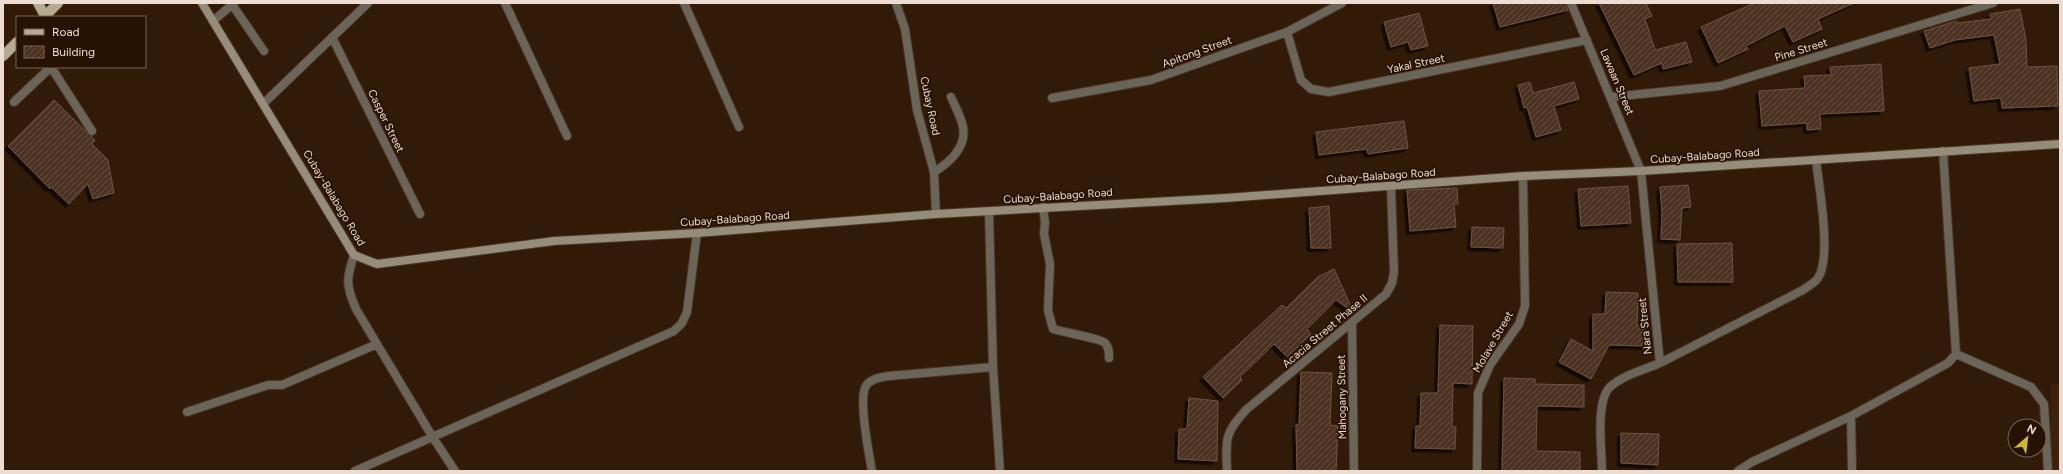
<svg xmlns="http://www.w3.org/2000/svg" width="2063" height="474" font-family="Figtree,sans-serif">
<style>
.built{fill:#3e210a}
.building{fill:url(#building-hatch);stroke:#6e5240;filter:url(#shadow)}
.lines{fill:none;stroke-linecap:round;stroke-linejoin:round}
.service-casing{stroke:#4c3525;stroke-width:10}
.minor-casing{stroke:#4c3525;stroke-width:10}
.tertiary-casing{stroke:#4c3525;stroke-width:10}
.secondary-casing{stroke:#4c3525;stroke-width:10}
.primary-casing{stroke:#4c3525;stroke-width:12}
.service{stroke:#6b6559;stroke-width:8}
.minor{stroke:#6b6559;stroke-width:8}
.tertiary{stroke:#6b6559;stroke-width:8}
.secondary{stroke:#958c79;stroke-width:8}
.primary{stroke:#b6aa91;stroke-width:10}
.labels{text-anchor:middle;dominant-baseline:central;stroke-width:3.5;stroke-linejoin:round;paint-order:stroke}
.street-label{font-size:11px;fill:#ecdcd1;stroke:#271102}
</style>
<defs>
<pattern id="building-hatch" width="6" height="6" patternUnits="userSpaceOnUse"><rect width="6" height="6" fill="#4c3321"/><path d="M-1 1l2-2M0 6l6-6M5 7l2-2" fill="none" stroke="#665040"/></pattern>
<filter id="shadow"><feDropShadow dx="-3.5" dy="3.5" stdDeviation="0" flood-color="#0009"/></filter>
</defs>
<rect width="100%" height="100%" fill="#321a09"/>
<path class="built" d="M2051,384H2060V471H2050Z"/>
<path class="building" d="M1493,3H1566L1568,10L1500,27Z
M1599,3H1646L1652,16L1645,19L1655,50L1686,42L1692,62L1663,69L1662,63L1634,75Z
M1754,3H1854L1818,19L1822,29L1793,42L1785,26L1746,46L1748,49L1718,63L1701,27Z
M2020,9L2026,40L2027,67L2057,66L2058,106L2002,108L2001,98L1974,101L1969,68L2000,64L1994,35L1955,40L1930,48L1924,31L1956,21L1957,23L1991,19L1990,14Z
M1419,13L1428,46L1411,50L1408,42L1391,47L1384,22Z
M1881,64L1884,111L1820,114L1821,129L1807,130V123L1762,126L1759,91L1805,88L1804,76L1831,75L1830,67Z
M1530,82L1533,93L1574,82L1579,99L1554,106L1561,130L1536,137L1527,107L1524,108L1518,85Z
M54,100L95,140L92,144L108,160L114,193L93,199L88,184L69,204L51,187L50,189L8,146Z
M1404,121L1408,148L1368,154L1367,149L1319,155L1316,132Z
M1688,185L1691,207L1682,208L1680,240L1661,239L1662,213L1660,187Z
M1628,186L1631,223L1581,226L1578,189Z
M1457,188L1458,204H1454L1456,227L1410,231L1407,190Z
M1329,206L1331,248H1311L1309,208Z
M1472,227L1504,228L1503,248L1471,247Z
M1732,243L1733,282H1678L1677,244Z
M1334,269L1354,313L1336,300L1307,329L1311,334L1287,357L1274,344L1240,377L1242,380L1223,398L1203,377L1282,305L1286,308L1318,277Z
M1606,292L1638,293L1637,326H1645V346L1609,345L1591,379L1559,362L1571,339L1593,351V314H1605Z
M1440,325L1473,326L1472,384L1453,383L1452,427H1456L1455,449L1415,448L1416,426H1420L1421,393H1438Z
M1301,372L1332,373L1330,425L1338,426L1336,471H1297L1296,425H1299Z
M1504,378L1535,379V384L1584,385V407L1537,406L1536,451L1580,452V471H1502Z
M1189,398L1218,401L1217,461L1178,459L1179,429H1187Z
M1621,433L1659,434L1658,465L1621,463Z"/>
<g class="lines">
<defs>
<path id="service" d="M231,3L264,51
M213,21L234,3
M51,67L92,131
M14,102L51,67
M934,172C949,163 967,147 963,127C961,117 955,106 951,97
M1956,354L2031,387L2044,404L2048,471"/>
<path id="minor" d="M505,3L567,136
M684,3L739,127
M1571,3L1641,171L1660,363C1644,370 1623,375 1610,387C1595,402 1602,451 1602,471
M1287,32L1301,80L1311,89L1329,92L1587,40
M332,37L420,214
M1611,97L1720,86L1993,3
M1052,98L1151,80L1287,32L1342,3
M264,103L368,3
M1043,207L1045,223L1044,234L1050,264L1048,310L1053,329C1063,332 1102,339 1105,343C1109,347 1109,352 1109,358
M989,212L993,367L1000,471
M354,255C346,279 346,286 356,309L432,436L455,471
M1352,324L1354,471
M1660,363L1803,290C1808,286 1815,283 1818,278C1832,257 1819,187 1816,160
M187,412L268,385H282L377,344
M1851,416L1852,471
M355,471L674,331L682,323L687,312L697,233
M872,471C869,455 859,402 865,388C868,379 881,377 889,376L993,367
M1227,471C1226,439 1224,433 1247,409L1386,294L1392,283L1394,272L1391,187
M1477,471L1478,393L1490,365L1519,324L1525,306L1523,176
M1738,471L1752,462L1851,416L1948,363L1956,354L1943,151"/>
<path id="tertiary" d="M896,3L905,29L917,110L934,172L936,214"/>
<path id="secondary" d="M202,3L354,255L377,264L554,241L697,233L936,214L1226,198L1523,176L1641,171L2060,144"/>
<path id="primary" d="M38,3L45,16
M44,17L58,3
M3,56L17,42"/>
</defs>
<use href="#service" class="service-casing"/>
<use href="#minor" class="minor-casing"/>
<use href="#tertiary" class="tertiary-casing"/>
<use href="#secondary" class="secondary-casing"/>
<use href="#primary" class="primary-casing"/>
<use href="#service" class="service"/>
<use href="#minor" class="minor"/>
<use href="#tertiary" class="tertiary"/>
<use href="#secondary" class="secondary"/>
<use href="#primary" class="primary"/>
</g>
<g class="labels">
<g class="street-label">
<text transform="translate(1801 50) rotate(-17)">Pine Street</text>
<text transform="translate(1197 52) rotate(-20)">Apitong Street</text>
<text transform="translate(1416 64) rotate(-12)">Yakal Street</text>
<text transform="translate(1617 82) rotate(67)">Lawaan Street</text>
<text transform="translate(930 106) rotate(78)">Cubay Road</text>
<text transform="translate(386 121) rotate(64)">Casper Street</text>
<text transform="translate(1705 156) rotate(-4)">Cubay-Balabago Road</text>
<text transform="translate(1381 176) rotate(-4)">Cubay-Balabago Road</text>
<text transform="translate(1058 196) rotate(-4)">Cubay-Balabago Road</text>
<text transform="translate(334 198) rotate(59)">Cubay-Balabago Road</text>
<text transform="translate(735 219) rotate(-4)">Cubay-Balabago Road</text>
<text transform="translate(1645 326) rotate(-96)">Nara Street</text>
<text transform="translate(1325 331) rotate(-40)">Acacia Street Phase II</text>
<text transform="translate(1493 342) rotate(-60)">Molave Street</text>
<text transform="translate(1342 397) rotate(-91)">Mahogany Street</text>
</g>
</g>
<rect width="2063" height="474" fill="none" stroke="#ecdcd1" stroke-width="8"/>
<rect x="16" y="16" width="130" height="52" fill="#271102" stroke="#766255"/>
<rect x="24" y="29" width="20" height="6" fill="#b6aa91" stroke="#766255"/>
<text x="52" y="36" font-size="12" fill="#ecdcd1">Road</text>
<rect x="24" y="46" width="20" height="12" fill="url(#building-hatch)" stroke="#766255"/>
<text x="52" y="56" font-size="12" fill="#ecdcd1">Building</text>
<g transform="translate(2027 438) rotate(28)"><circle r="19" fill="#271102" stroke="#766255"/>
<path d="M0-3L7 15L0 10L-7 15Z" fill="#cdb938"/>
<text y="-6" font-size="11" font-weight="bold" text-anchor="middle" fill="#ecdcd1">N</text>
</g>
</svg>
